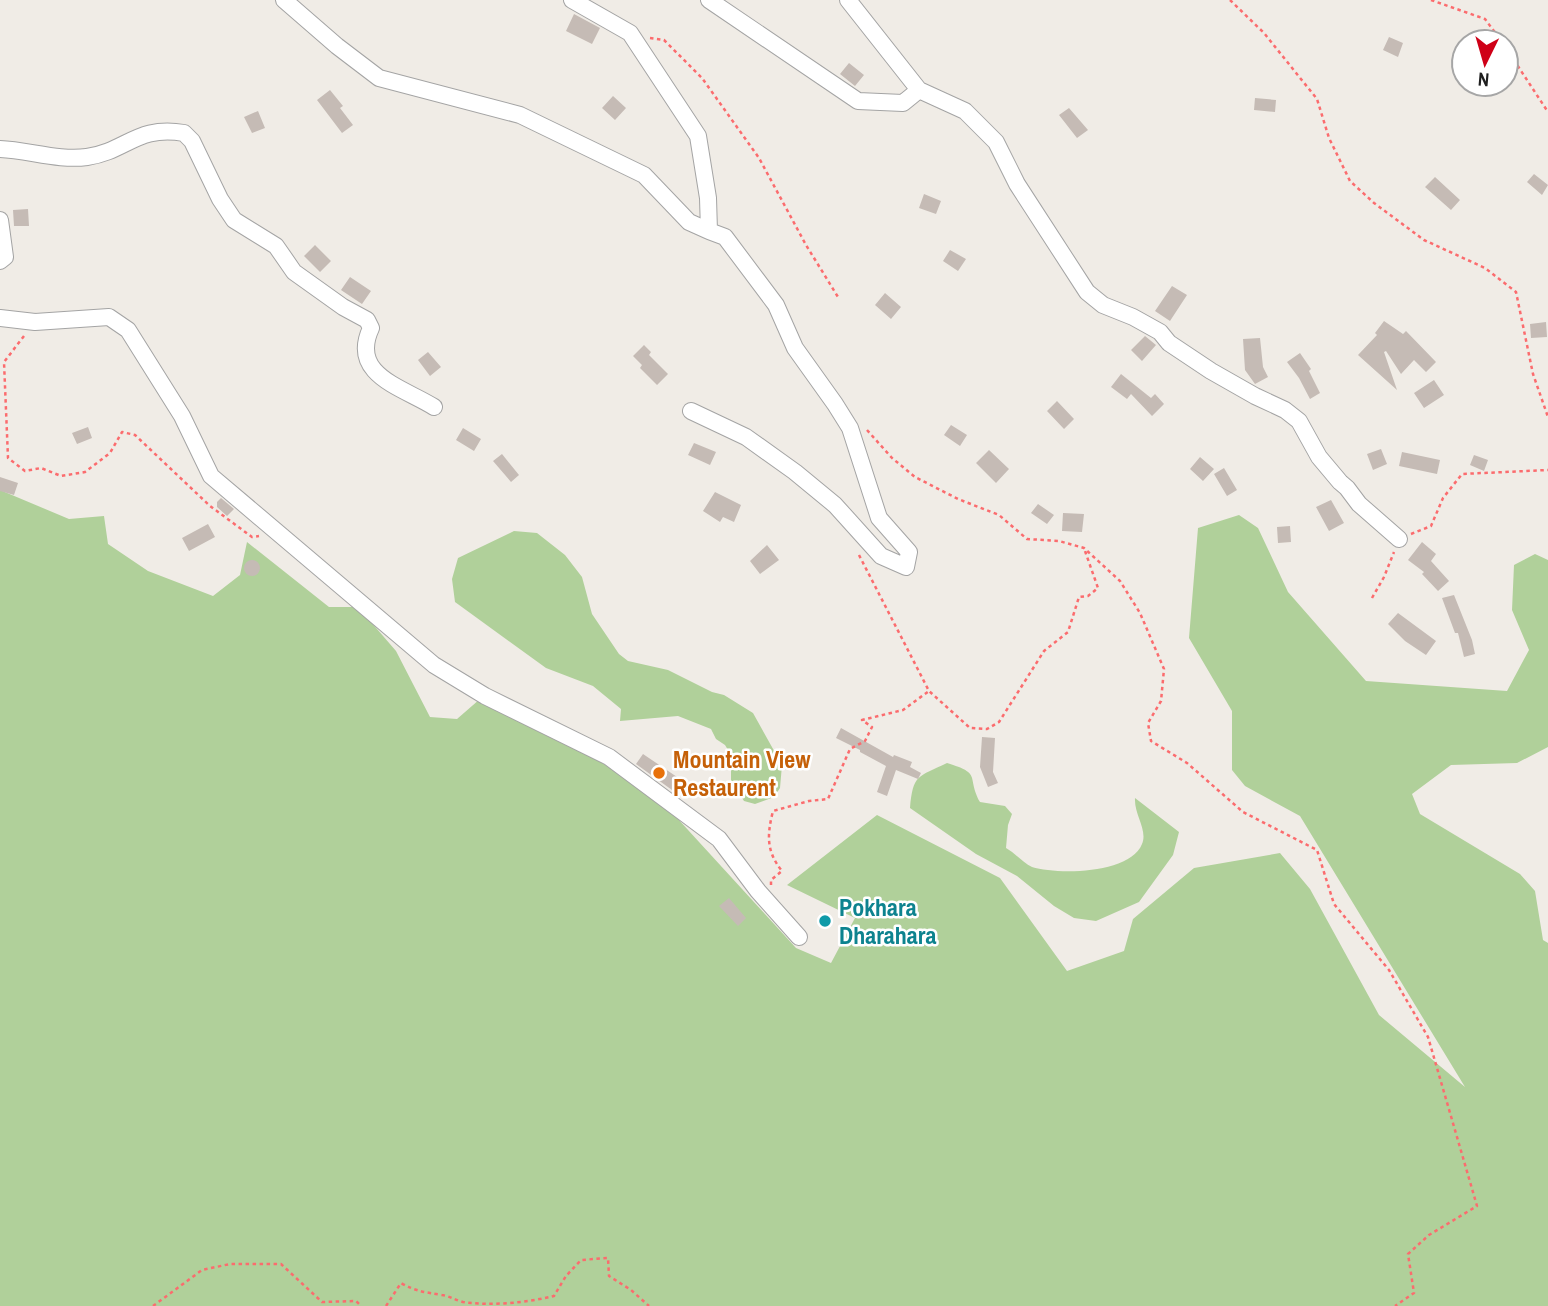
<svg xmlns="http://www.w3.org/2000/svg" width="1548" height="1306" font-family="'Archivo Narrow',sans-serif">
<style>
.forest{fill:#b0d09a}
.building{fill:#c5bbb5}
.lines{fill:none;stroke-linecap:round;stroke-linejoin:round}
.minor-casing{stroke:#a4a4a4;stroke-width:18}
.path{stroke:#fb6c6e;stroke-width:2.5;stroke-dasharray:3.5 3.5;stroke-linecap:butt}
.minor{stroke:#fff;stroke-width:16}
.food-dot{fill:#e8710a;stroke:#fff;stroke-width:2.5}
.culture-dot{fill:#0f9aa8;stroke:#fff;stroke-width:2.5}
.labels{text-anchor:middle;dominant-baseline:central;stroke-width:5;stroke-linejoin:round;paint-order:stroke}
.food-label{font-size:24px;font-weight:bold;fill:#c56008;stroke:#fff;text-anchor:start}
.culture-label{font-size:24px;font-weight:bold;fill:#0d838f;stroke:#fff;text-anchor:start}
</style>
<rect width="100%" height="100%" fill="#f0ece6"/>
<path class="forest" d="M0,490L69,519L104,516L108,544L148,571L213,596L240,575L247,542L329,607H358L396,651L430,717L457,719L480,699L598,760L667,807L796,948L831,963L855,918L787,885L877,815L1000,878L1067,971L1124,951L1133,919L1194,868L1280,853L1310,889L1379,1015L1465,1087L1300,816L1245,786L1232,770V711L1189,638L1198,528L1239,515L1258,528L1288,592L1366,681L1507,691L1529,650L1512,610L1514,565L1535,554L1548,560V747L1517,763L1451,765L1412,794L1420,814L1520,874L1535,891L1543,940L1548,943V1306H0Z
M514,531L537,533L565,555L582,577L592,614L619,654L628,661L668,670L712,692L724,695L753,713L782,765L780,788L774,797L755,804L744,801L731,781V755L725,745L716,739L711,729L678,716L620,721L621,709L593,686L546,668L455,602L452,579L458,558Z
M947,763C983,774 966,776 980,802L1005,806L1012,814L1008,825L1006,848C1015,853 1023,863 1032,867C1058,875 1130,874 1142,844C1148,830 1134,815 1135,798L1179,832L1173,855L1139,902L1096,921L1074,918L1054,906L1017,876L976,854L910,808C913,774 918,777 947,763Z"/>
<path class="building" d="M574,14L600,28L592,44L566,31Z
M1389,37L1403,43L1398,57L1383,50Z
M849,63L864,75L855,86L840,74Z
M330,90L343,106L340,108L353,125L342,133L317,100Z
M613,96L626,108L615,120L602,108Z
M1255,98L1276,100L1275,112L1254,110Z
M1069,108L1088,130L1077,138L1059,115Z
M258,111L265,128L252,133L244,117Z
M1534,174L1548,185L1542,195L1527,182Z
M1435,177L1460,200L1451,210L1425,187Z
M924,194L941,201L936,214L919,208Z
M28,209L29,226H14L13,210Z
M315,245L331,261L320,272L304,256Z
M950,250L966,259L958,271L943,261Z
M350,277L371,291L362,304L341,290Z
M1172,286L1187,295L1170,321L1155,311Z
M885,293L901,307L891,319L875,305Z
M1384,321L1403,334L1406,331L1436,362L1426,372L1414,360L1401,374L1386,351L1384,352L1397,390L1358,355L1377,335L1375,333Z
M1546,322L1547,337L1531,338L1530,324Z
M1145,336L1156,345L1142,361L1131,350Z
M1260,338L1263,367L1268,377L1255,384L1245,370L1243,339Z
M644,345L651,352L649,355L668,374L657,385L640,368L642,365L633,356Z
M428,352L441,367L430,376L418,360Z
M1300,353L1311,369L1309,371L1320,393L1310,399L1299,378L1287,362Z
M1121,374L1151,398L1155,394L1164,404L1152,416L1131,394L1127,399L1111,387Z
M1434,380L1444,395L1424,408L1414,393Z
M1057,401L1074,419L1064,429L1047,411Z
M951,425L967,435L960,446L944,435Z
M88,427L92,438L77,444L72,433Z
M463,428L481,439L474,451L456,440Z
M694,443L716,452L710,465L688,455Z
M1381,449L1387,464L1373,470L1367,454Z
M989,450L1009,469L996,483L976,463Z
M1402,452L1440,460L1437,474L1399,466Z
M502,454L519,475L511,482L493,461Z
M1474,455L1488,460L1484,471L1470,465Z
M1200,457L1214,469L1203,481L1190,469Z
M1224,468L1237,490L1227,496L1214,474Z
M0,477L18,483L14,495L0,491Z
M715,492L741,505L734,522L723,517L720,522L703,511Z
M221,498L234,509L227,516L217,507V502Z
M1331,500L1344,523L1329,531L1316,507Z
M1038,504L1054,515L1047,524L1031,513Z
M1063,513L1084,514L1082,532L1062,531Z
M208,524L215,537L189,551L182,538Z
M1290,526L1291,542L1278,543L1277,527Z
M1422,542L1436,554L1431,561L1449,581L1438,591L1422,574L1424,572L1408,560Z
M767,545L779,560L760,574L750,561Z
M244 568a8 8 0 1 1 16 0a8 8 0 1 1-16 0Z
M1454,595L1472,640L1475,654L1464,657L1458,633H1455L1442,598Z
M1398,613L1436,641L1426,655L1405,641L1388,624Z
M841,728L893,757L894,755L912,762L910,767L921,773L918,779L896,770L887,796L877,792L886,766L860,752V750L836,738Z
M982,737L995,738L993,772L998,783L988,787L980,767Z
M643,754L680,779L672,790L636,764Z
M729,898L746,918L738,926L719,906Z"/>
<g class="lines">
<defs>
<path id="minor" d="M284,0L337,46L379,78L520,115L644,175L689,222L709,231L708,198L698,136L630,33L572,0
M709,0L858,101L903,103L919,90L848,0
M919,90L965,111L996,142L1017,184L1087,292L1103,305L1133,317L1160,332L1169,343L1211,371L1255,396L1285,410L1299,421L1319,457L1340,482L1347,488L1359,504L1399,539
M0,149C28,150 59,161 87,157C127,151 137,125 184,133L192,141L220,199L234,220L276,246L294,272L343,307L367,320L371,328C349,375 402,387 434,407
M0,220L5,257L0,261
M0,318L35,322L109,317L128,330L182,416L211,476L434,665L485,696L609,757L719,839L758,891L799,937
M691,411L746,437L795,472L835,505L881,556L906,567L909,552L879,518L850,428L835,404L795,348L776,305L725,237L709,231"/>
</defs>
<use href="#minor" class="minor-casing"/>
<path class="path" d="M1230,0L1264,33L1317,99L1329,138L1350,181L1374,203L1424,240L1485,268L1516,292L1533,374L1548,417
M1431,0L1485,19L1502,42
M650,38L664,40L702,78L759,158L806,245L838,297
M1506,48L1548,112
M24,336L4,362L8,458L25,471L41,468L61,476L85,472L110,453L122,432L135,435L210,506L252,537L259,536
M867,430L892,458L915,477L958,499L999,515L1027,539L1059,541L1084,548L1120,581L1140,613L1164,669L1161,701L1148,723L1151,741L1187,763L1243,812L1317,850L1334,904L1389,970L1428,1037L1477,1206L1429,1235L1408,1254L1414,1293L1395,1306
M1411,534L1431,526L1443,498L1462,474L1548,470
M859,555L929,691L970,728L987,729L999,722L1044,651L1068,632L1079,597L1088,596L1098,588L1085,551
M1372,598L1384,577L1394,552
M771,885V880L782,871C766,851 767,835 773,811L809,801L828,799L850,749L865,741L872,727L862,720L903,710L929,691
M153,1306L202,1270L230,1264H281L322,1302L356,1301L361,1306
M386,1306L401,1283C417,1292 425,1292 442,1295C449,1296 455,1300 463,1302C492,1306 525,1303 554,1296L566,1276L581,1260L608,1258L609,1276L631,1290L649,1306"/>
<use href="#minor" class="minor"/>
</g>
<circle class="food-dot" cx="659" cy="773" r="7"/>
<circle class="culture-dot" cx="825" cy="921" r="7"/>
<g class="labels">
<g class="food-label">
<text x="673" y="759">Mountain View<tspan x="673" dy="28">Restaurent</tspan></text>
</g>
<g class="culture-label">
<text x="839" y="907">Pokhara<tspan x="839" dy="28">Dharahara</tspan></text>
</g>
</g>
<g transform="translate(1485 63) rotate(185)"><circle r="33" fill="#ffffff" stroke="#a6a6a6" stroke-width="2"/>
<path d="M0-5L12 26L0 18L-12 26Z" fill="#cf0017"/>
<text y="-10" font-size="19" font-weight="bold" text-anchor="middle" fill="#202020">N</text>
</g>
</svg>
